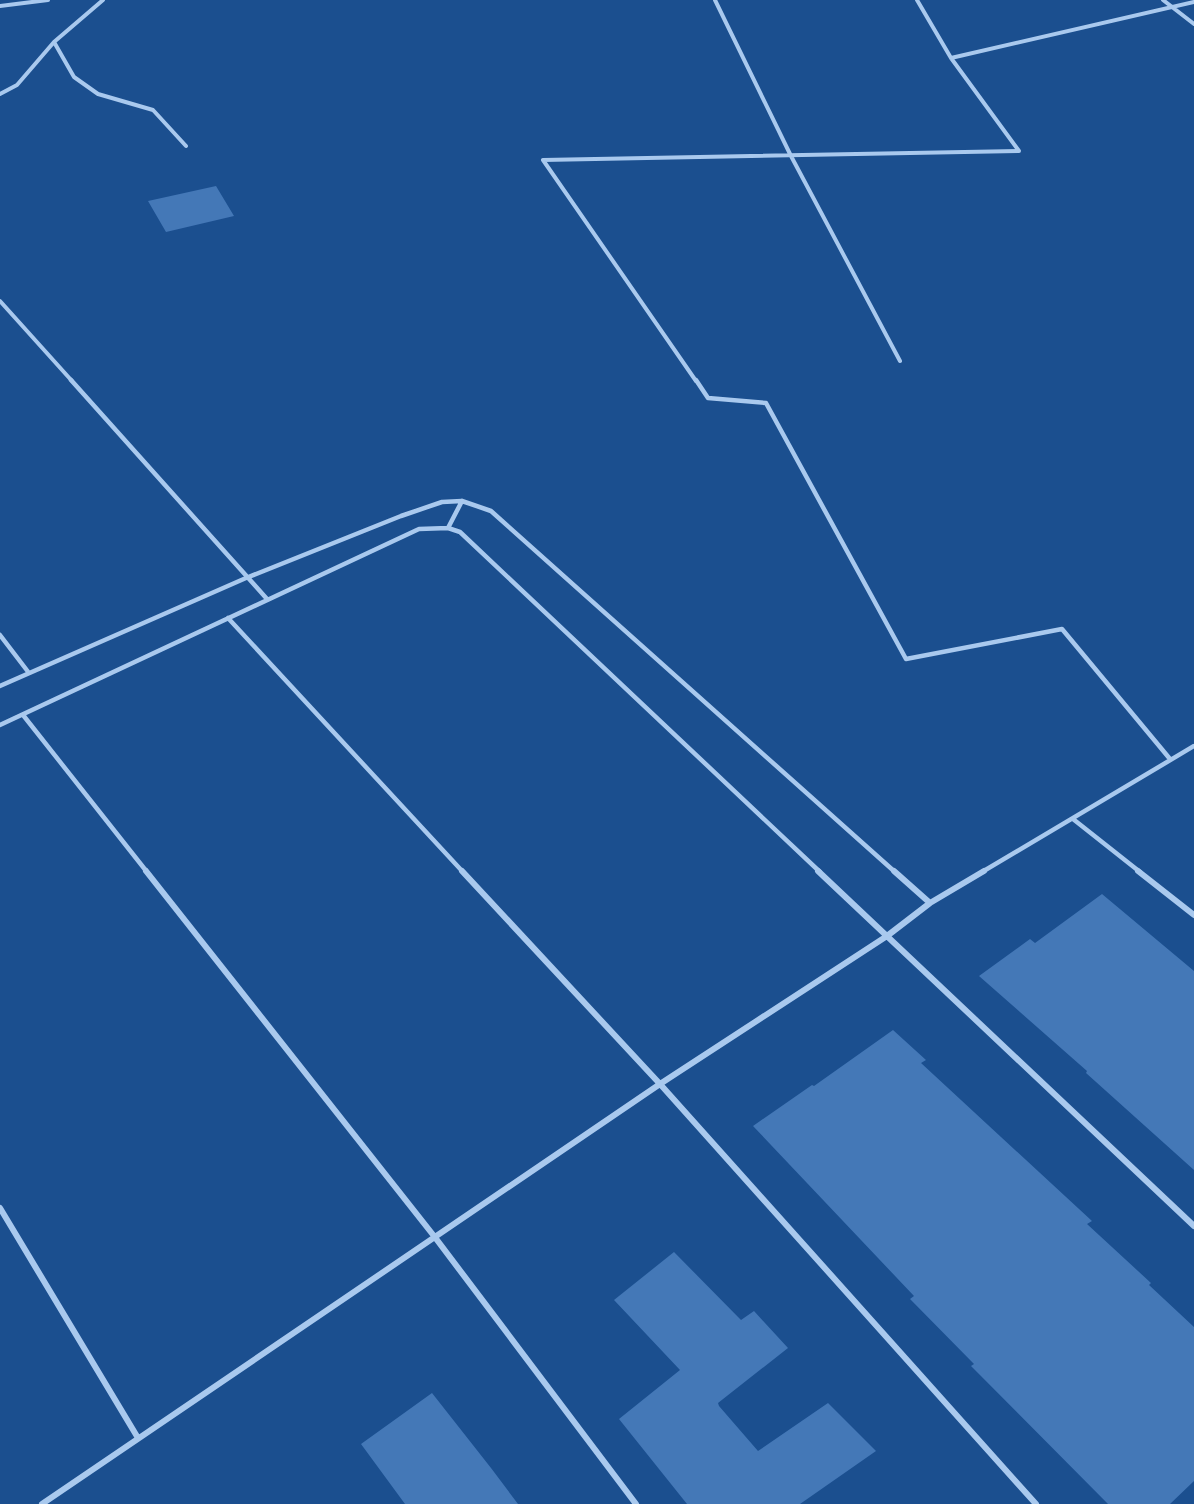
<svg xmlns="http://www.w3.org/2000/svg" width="1194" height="1504" font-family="'Noto Sans',sans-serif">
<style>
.building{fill:#4478b7}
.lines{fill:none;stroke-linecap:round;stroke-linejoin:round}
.minor-far2{stroke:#a9c9ee;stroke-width:4}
.minor-far1{stroke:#a9c9ee;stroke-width:4.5}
.minor{stroke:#a9c9ee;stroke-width:6}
</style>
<rect width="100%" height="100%" fill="#1b4f8f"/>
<path class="building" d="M216,186L234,216L166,232L148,201Z
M1102,894L1194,971V1170L1086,1073L1087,1071L979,976L1030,939L1035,943Z
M893,1030L926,1060L921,1063L1092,1221L1087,1224L1151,1283L1149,1285L1194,1327V1481L1170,1504H1108L971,1366L974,1364L910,1299L914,1296L753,1126L812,1085L814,1086Z
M674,1252L741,1320L754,1311L788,1348L718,1403L719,1406L758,1451L828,1403L876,1451L800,1504H687L619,1419L680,1370L614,1300Z
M432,1393L491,1468L518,1504H405L361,1444Z"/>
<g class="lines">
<path class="minor-far2" d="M715,0L791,156L900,361
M1163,0L1194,24
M0,6L48,0
M54,42L74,77L98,94L153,110L186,146
M951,58L1194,2
M0,94L17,85L54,42L103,0
M0,301L72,381
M696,381L543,160L1019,151L951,58L917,0"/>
<path class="minor-far1" d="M71,380L267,599
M696,380L708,398L766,403L906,659L1062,629L1170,759
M448,528L462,501
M228,618L463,872
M0,635L29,673
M0,686L246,578L401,516L442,502L462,501L491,511L895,872
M23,715L147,872
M0,725L419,529L448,528L460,532L820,872
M1073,819L1140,872
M982,872L1194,746"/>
<path class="minor" d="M146,871L434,1236L636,1504
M462,871L660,1084L1036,1504
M818,871L1194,1226
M894,871L930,903
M1138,871L1194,915
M0,1208L138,1438
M42,1504L660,1084L887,936L930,903L984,871"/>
</g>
</svg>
